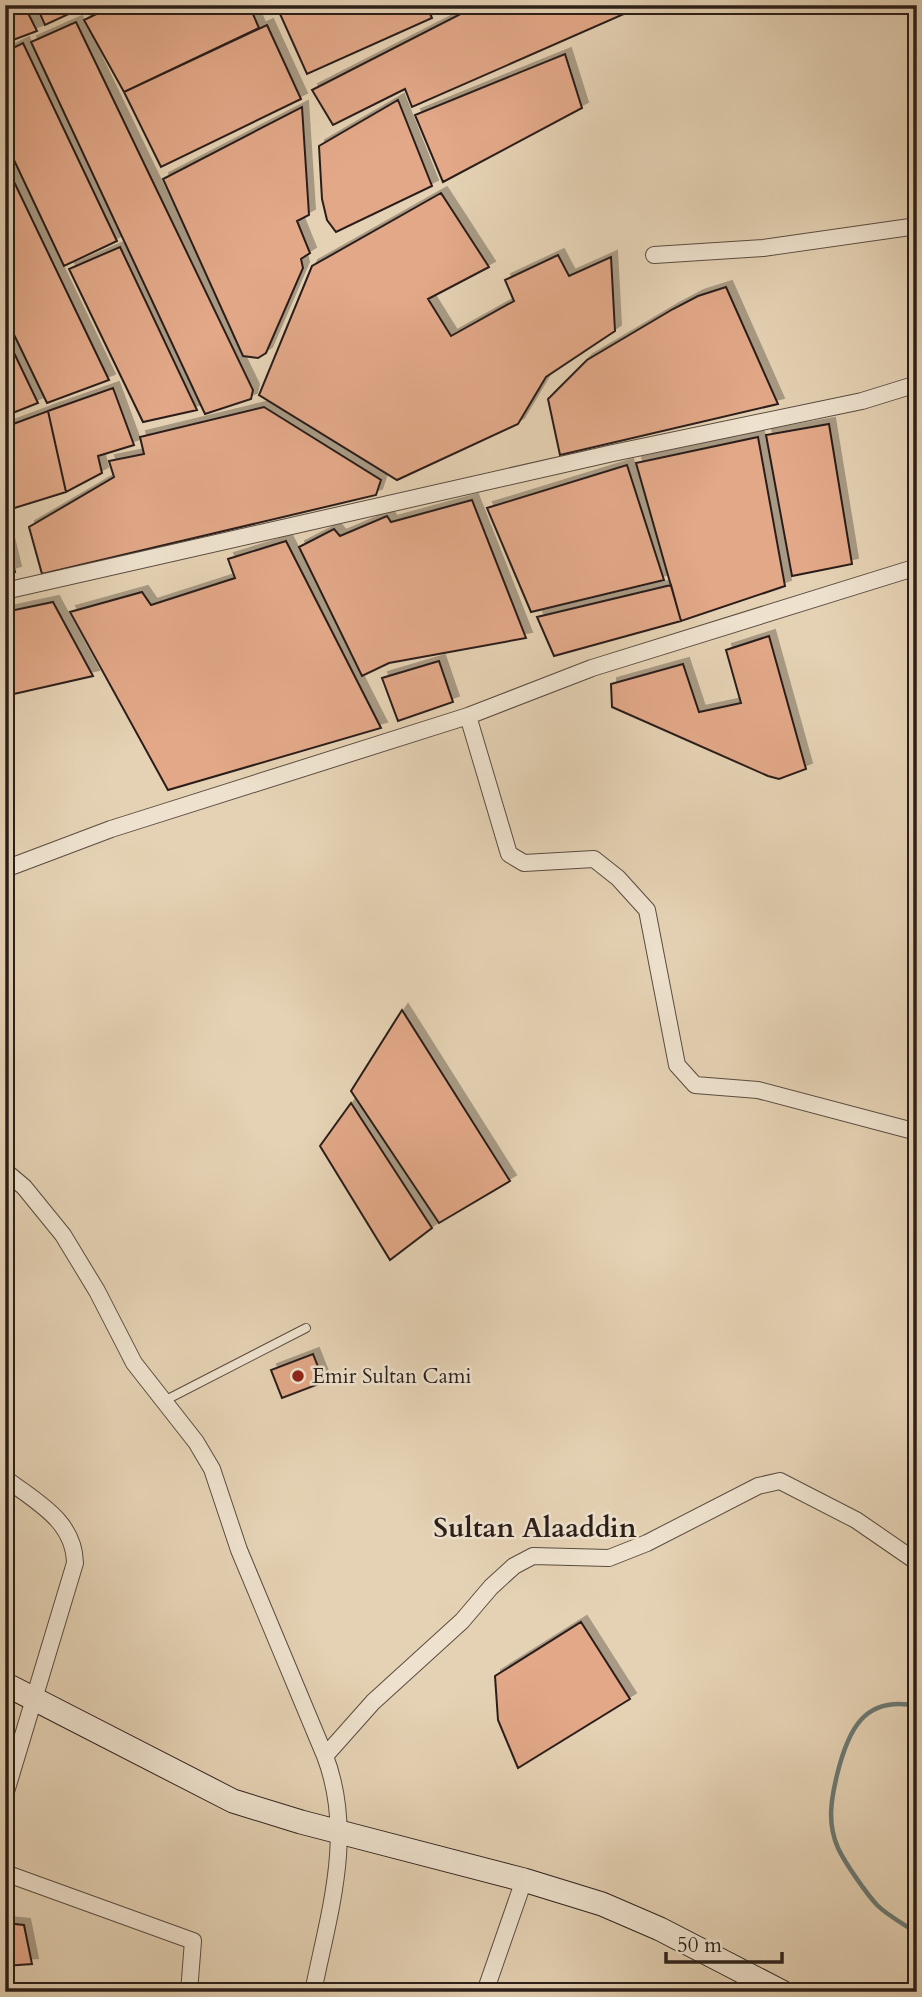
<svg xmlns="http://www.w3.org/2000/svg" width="922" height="1997" font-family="Cardo,serif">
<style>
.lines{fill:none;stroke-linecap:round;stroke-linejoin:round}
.stream{stroke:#6b7a74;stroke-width:4.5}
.building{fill:#e2a888;stroke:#2b1f1a;stroke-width:2;filter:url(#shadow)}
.lane-casing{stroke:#5a4c40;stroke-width:10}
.street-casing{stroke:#5a4c40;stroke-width:18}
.secondary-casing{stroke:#2b1f1a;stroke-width:25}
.lane{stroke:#eee2ce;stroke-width:8}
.street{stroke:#eee2ce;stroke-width:16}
.secondary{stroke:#eee2ce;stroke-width:23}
.poi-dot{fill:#8f2418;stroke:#eee2ce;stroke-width:2.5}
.labels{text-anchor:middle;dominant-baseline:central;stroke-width:5;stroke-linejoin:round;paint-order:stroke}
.poi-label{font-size:21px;fill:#2b1f1a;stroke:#eee2ce;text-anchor:start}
.district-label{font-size:28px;font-weight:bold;fill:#2b1f1a;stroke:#eee2ce}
</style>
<defs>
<filter id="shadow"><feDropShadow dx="6" dy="-6" stdDeviation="0" flood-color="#0004"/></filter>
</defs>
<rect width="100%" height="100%" fill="#e5d2b4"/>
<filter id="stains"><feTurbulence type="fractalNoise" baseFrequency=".00286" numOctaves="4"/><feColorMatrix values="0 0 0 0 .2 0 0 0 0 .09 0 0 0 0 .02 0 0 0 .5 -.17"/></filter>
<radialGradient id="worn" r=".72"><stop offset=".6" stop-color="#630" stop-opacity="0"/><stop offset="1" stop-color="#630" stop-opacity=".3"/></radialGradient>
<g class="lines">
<path class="stream" d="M917,1706C864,1695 848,1730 837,1775C831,1800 827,1823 838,1848C845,1863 866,1893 877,1905C888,1916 904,1924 917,1933"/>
</g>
<path class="building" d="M5,5H24L37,31L5,43Z
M36,5H88L45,25Z
M115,5H249L259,28L124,92L84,20Z
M276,5H426L432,18L307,74Z
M478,5H631L633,10L412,107L405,89L333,125L312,90Z
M76,22L253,390L251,399L205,414L31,42Z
M267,25L301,99L161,167L124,92Z
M23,43L117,241L64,266L5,141V52Z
M565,54L582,108L443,182L415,115Z
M398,100L432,186L336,232L327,220L322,199L319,146Z
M302,107L309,215L297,221L310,253L301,259L303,268L266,353L258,358L243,356L163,179Z
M5,163L109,380L47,403L5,316Z
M441,193L489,267L428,299L451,336L514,301L505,280L558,255L569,276L611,257L615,331L546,377L518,424L397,480L259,395L312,266Z
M120,247L197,410L143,422L69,269Z
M726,287L778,404L560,455L548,399L587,360L673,309L698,296Z
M5,334L38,403L5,416Z
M113,388L134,445L98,456L102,473L66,492L48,411Z
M917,399V438L908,402Z
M264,407L381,480L376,495L42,574L29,527L114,477L109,461L144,454L140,437Z
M48,411L66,492L5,511V427Z
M829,424L852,564L792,576L766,435Z
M758,437L785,586L681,621L636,463Z
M627,465L664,580L531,612L487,508Z
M472,500L526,638L389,663L362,676L299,547L334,529L340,536L387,516L391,522Z
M5,531L15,572L5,575Z
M286,541L381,728L168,790L70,612L142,592L151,605L235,578L228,559Z
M671,585L681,621L554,656L537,617Z
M53,602L93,676L5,696V612Z
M769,636L806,769L779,779L768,776L612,707L611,684L683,664L699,712L741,703L726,650Z
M439,661L453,702L398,721L382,678Z
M402,1010L510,1181L439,1223L351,1091Z
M351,1103L432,1228L390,1260L320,1146Z
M313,1354L324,1382L282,1398L271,1370Z
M581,1622L630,1699L518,1768L498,1720L495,1676Z
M5,1923L24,1925L32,1964L5,1966Z"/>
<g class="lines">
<defs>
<path id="lane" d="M164,1401L306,1328"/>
<path id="street" d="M654,255L763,248L917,226
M5,591L613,453L862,401L917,384
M468,716L509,854L524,863L594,859L618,878L647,910L677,1065L695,1085L758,1090L917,1132
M5,869L111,829L468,716L592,668L917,567
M5,1171L24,1187L63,1235L97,1291L134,1363L196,1442L212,1469L239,1550L325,1756C355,1835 329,1912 313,1992
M5,1478C36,1502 74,1520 75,1563L5,1795
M325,1756L373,1702L462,1621L491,1587L514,1566L533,1556L609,1558L647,1543L758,1486L780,1481L856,1520L917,1562
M5,1873L193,1941L189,1992
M485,1992L524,1880"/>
<path id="secondary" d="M5,1684L233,1801L301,1822L524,1880L602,1904L660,1929L782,1992"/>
</defs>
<use href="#lane" class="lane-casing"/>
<use href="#street" class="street-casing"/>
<use href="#secondary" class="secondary-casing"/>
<use href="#lane" class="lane"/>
<use href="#street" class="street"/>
<use href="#secondary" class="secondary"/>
</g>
<circle class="poi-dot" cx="298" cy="1376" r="7"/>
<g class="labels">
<g class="poi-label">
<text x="312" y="1376">Emir Sultan Cami</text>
</g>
<g class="district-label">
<text x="535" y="1528">Sultan Alaaddin</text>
</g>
</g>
<rect width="922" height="1997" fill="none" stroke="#e5d2b4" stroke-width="28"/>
<rect x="7" y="7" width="908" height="1983" fill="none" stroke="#2b1f1a" stroke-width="3.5"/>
<rect x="14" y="14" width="894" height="1969" fill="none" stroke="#2b1f1a" stroke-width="2"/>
<path d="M666 1952v10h116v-10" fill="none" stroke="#2b1f1a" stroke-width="3.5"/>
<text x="677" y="1952" font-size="21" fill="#2b1f1a" stroke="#eee2ce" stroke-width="5" paint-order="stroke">50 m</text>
<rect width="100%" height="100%" filter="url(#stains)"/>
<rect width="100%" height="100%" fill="url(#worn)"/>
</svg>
